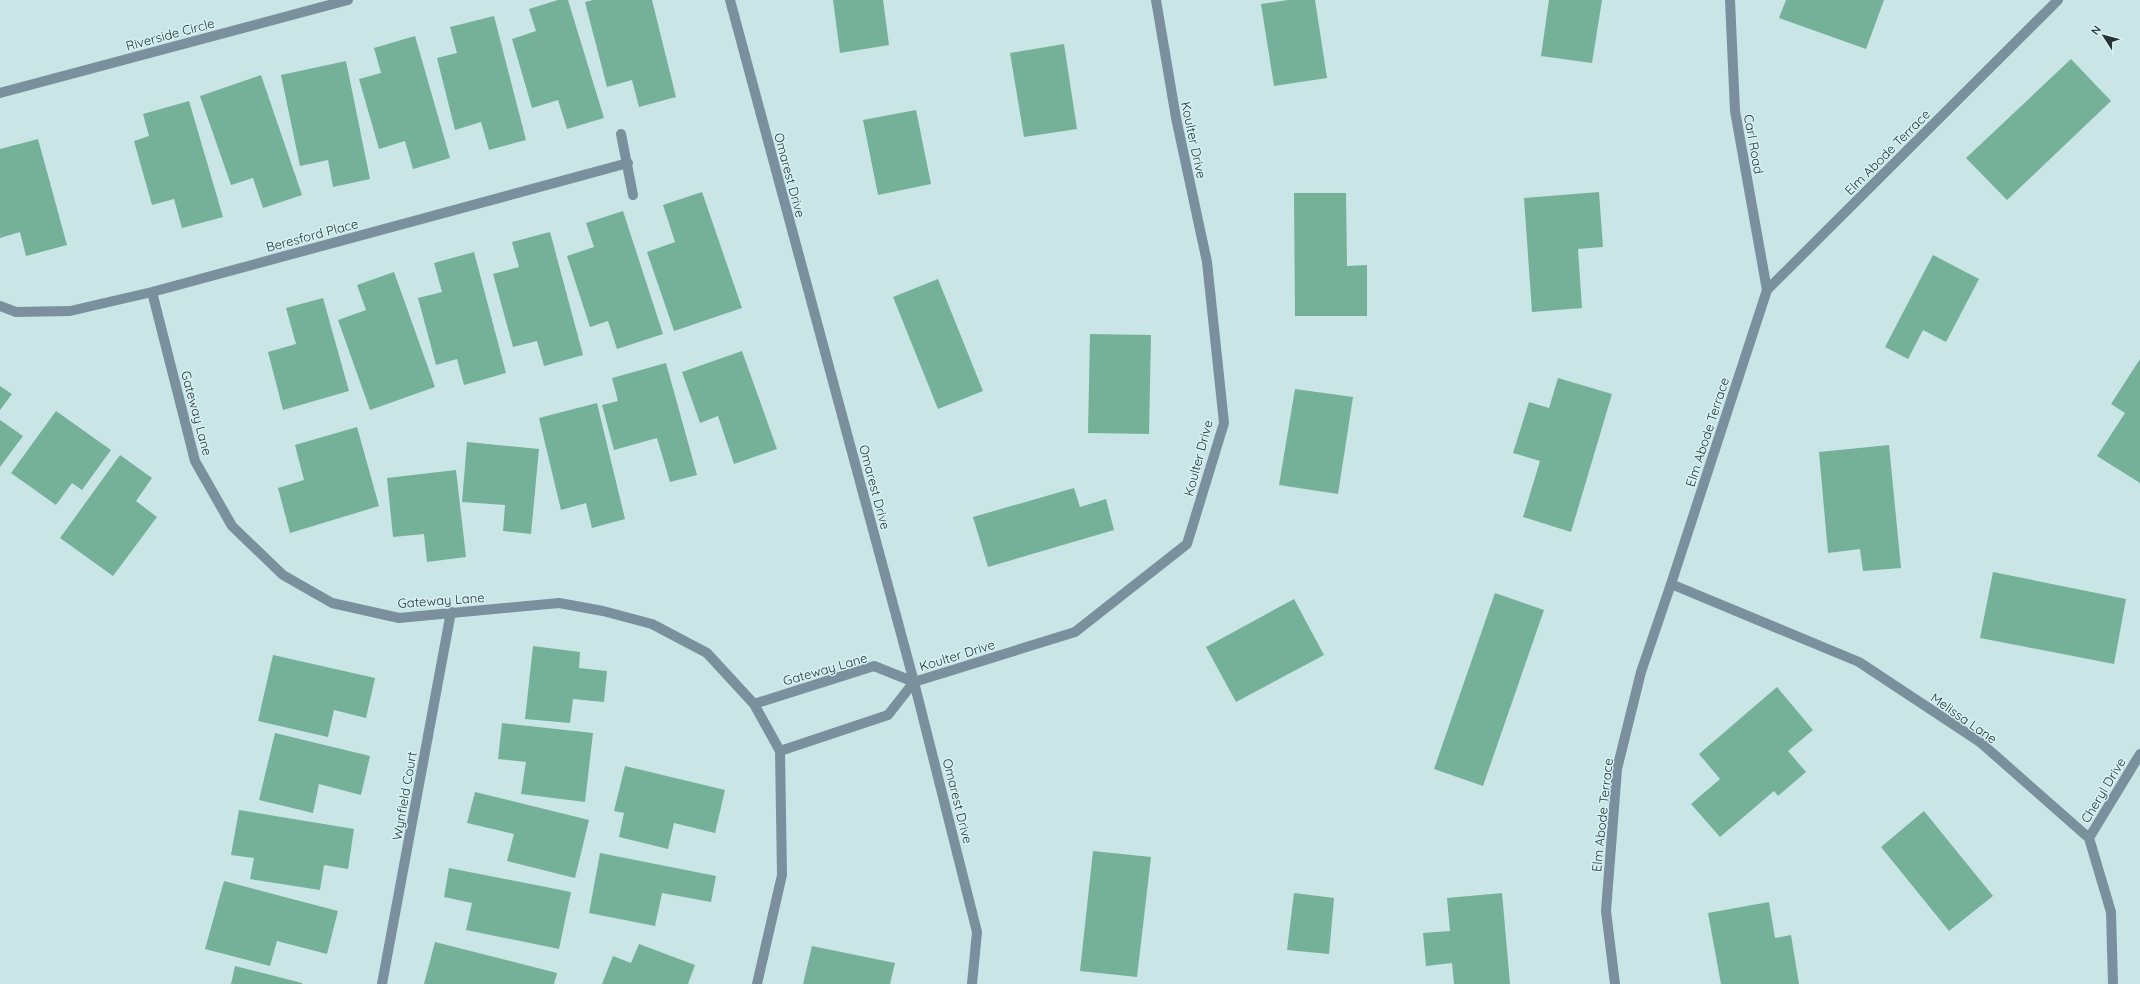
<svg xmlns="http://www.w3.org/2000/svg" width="2140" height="984" font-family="Quicksand,sans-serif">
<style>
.building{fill:#75b199}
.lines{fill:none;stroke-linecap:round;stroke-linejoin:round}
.minor{stroke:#7a919d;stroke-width:10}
.labels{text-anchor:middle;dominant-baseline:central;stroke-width:3;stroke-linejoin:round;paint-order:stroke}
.street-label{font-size:13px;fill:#273232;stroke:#d7f2f4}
</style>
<rect width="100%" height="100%" fill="#cae5e6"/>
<path class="building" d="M558,0H568L604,118L567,129L558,100L532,108L512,39L536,31L529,9Z
M593,0H652L676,97L639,107L632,80L607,87L585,2Z
M833,0H883L889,45L840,53Z
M1288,0H1315L1327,78L1274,86L1261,4Z
M1549,0H1602L1592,63L1541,56Z
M1786,0H1884L1866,49L1779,18Z
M494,16L526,140L489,150L481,122L455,130L437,58L457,53L450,27Z
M415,36L450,158L413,169L405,141L379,149L359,79L381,73L374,48Z
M1064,44L1077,129L1024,137L1010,53Z
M2071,59L2111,101L2007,200L1966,158Z
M346,61L370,179L333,187L328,160L300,166L281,75Z
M261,75L302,195L263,208L253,178L231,185L200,96Z
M189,101L223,217L182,228L174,199L152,205L134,141L149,136L143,114Z
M916,110L931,184L878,195L863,120Z
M38,139L67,245L26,256L20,232L0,238V149Z
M702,192L742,308L674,331L647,252L675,242L663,205Z
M1599,192L1603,247L1578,249L1582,308L1532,312L1524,198Z
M1294,193H1346L1347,266L1367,265V316H1295Z
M623,211L663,334L617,349L608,321L590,327L567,256L594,247L586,223Z
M550,232L583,355L544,366L537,341L513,347L493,274L519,267L512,242Z
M474,252L506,373L464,385L457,359L436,365L418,298L442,292L434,263Z
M1933,255L1979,279L1946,342L1923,330L1908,359L1885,347Z
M394,272L435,387L370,410L338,320L366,310L357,285Z
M938,279L983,391L938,409L893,297Z
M323,298L349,391L283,410L268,352L296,344L286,308Z
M1090,334L1151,335L1149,434L1088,433Z
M742,351L777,449L734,464L718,416L700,423L682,372Z
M2140,359V483L2097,456L2125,413L2111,404Z
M666,363L697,475L670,482L657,438L614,450L602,405L618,401L612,378Z
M1558,378L1612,394L1571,532L1523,517L1540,461L1513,453L1529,402L1549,408Z
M0,386L12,394L0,410Z
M1295,389L1353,397L1338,494L1279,485Z
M597,403L625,519L592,528L586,503L561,510L539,418Z
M56,411L111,450L82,490L72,483L56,505L11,473Z
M0,420L23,436L0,467Z
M357,427L379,506L290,533L278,488L304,480L295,445Z
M467,442L539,449L531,534L503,531L505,505L462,502Z
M1889,445L1901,568L1863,571L1860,549L1828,553L1819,452Z
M120,455L152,478L136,501L157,517L113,576L60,538Z
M456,470L466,557L427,562L424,534L393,537L387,478Z
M1074,488L1080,507L1106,499L1114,530L988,567L973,517Z
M1993,572L2126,599L2114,664L1980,638Z
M1495,593L1544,610L1483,786L1434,769Z
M1294,599L1324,655L1236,702L1206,647Z
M533,646L580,652L579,668L607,671L604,702L573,699L570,723L525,719Z
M273,655L375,678L366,718L334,710L328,737L258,721Z
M1777,687L1813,730L1788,751L1806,772L1778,796L1774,791L1720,837L1691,804L1720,779L1699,754Z
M502,723L593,733L585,802L521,794L526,762L498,759Z
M275,733L370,756L361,795L319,784L313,813L259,800Z
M625,766L725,790L715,833L674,823L668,849L619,837L624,813L614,811Z
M475,792L589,820L575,878L507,861L514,834L467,823Z
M239,810L354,829L348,869L324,865L320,890L250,879L254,858L231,855Z
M1924,811L1993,896L1949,931L1881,847Z
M1093,851L1151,857L1137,977L1080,971Z
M600,853L716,876L711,902L662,893L655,926L589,913Z
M449,868L571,892L559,949L466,930L472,903L444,897Z
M224,881L338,911L327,954L277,941L270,966L205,949Z
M1294,893L1334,898L1329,954L1287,950Z
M1502,893L1510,984H1454L1452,963L1426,966L1423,933L1450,931L1447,898Z
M1769,902L1775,938L1791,935L1799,984H1721L1708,913Z
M435,942L557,973L554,984H424Z
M639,944L695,965L688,984H602L613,956L631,963Z
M812,946L895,963L890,984H803Z
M235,966L302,983V984H231Z"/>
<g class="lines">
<path class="minor" d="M730,0L914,682L977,932L972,984
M1730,0L1735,111L1767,290
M0,93L348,0
M621,134L633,195
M152,292L195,461L232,526L283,575L332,603L399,618L559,603L603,611L652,624L707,653L754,704L780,751L782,875L757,984
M0,306L16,312L70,311L152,292L628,163
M1671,584L1859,662L1980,742L2089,838L2111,912L2113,984
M914,682L1075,632L1187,544L1224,423L1207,262L1176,118L1156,0
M754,704L874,666L914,682
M780,751L888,715L914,682
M2089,838L2140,754
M382,984L451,612
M1615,984L1606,911L1617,769L1641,672L1671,584L1767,290L2058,0"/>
</g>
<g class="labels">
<g class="street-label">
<text transform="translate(170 34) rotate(-15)">Riverside Circle</text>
<text transform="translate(1194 140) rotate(78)">Koulter Drive</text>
<text transform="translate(1754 144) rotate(80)">Carl Road</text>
<text transform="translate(1887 152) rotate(-45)">Elm Abode Terrace</text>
<text transform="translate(790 175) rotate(75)">Omarest Drive</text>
<text transform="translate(312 235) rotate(-15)">Beresford Place</text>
<text transform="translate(197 413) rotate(75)">Gateway Lane</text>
<text transform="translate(1707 432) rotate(-72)">Elm Abode Terrace</text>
<text transform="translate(1198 458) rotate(-75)">Koulter Drive</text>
<text transform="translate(875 487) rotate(75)">Omarest Drive</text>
<text transform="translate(441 600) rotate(-4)">Gateway Lane</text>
<text transform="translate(957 655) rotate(-17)">Koulter Drive</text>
<text transform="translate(825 669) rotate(-16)">Gateway Lane</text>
<text transform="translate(1964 718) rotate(35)">Melissa Lane</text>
<text transform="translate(2103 790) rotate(-59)">Cheryl Drive</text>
<text transform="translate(404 796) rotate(-80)">Wynfield Court</text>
<text transform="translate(958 801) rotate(76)">Omarest Drive</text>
<text transform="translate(1602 815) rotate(-84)">Elm Abode Terrace</text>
</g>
</g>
<g transform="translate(2104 36) rotate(306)" stroke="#d7f2f4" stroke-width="3" paint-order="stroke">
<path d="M0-3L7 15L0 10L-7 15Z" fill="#273232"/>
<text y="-6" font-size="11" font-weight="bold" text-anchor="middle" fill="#273232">N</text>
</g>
</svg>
